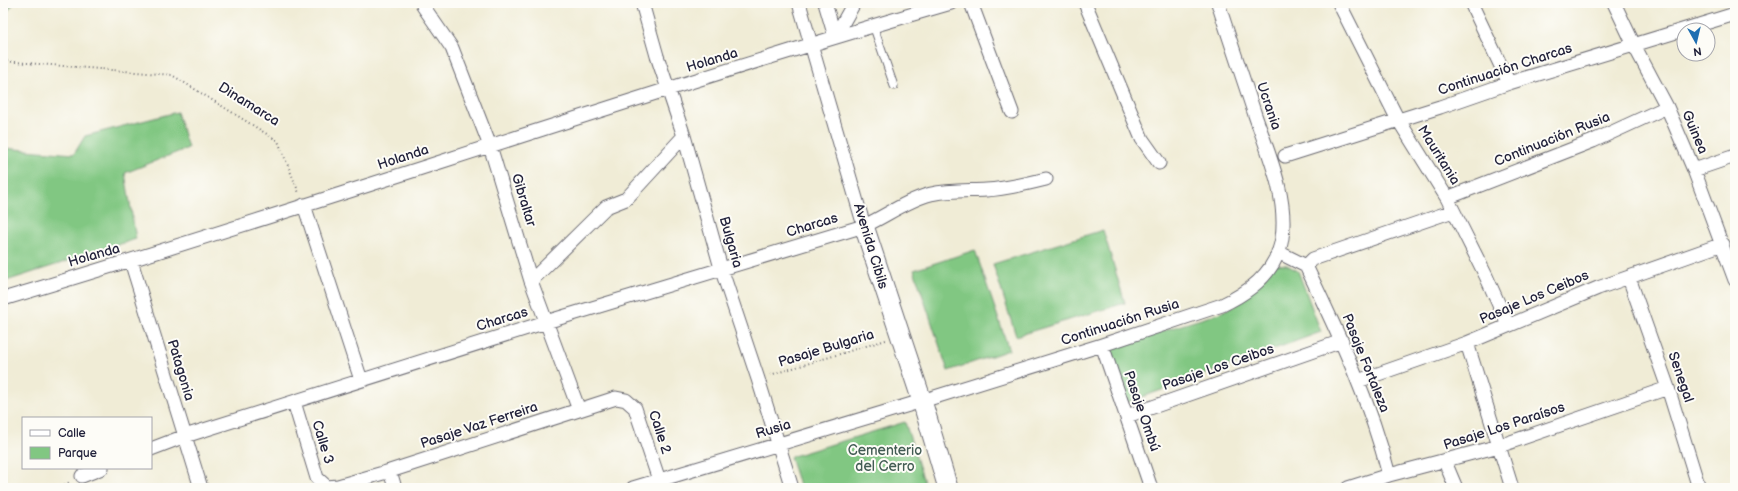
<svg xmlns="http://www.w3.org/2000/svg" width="1738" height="491" font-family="'Balsamiq Sans',sans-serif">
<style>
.green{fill:#81c782;stroke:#52745e}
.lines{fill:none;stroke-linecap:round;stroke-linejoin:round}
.lane-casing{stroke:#6a6971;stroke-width:9}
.street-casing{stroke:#6a6971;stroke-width:15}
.secondary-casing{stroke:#6a6971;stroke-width:21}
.path{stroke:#6a6971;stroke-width:2;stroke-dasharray:1 3;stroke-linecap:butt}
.lane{stroke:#fff;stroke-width:7}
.street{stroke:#fff;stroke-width:13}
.secondary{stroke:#fff;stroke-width:19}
.labels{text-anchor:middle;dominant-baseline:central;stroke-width:4;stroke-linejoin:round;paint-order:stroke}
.street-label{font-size:14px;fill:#22223b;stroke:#fdfcf7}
.park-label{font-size:14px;fill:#435c54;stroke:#fdfcf7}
</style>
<rect width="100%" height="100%" fill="#fdfcf7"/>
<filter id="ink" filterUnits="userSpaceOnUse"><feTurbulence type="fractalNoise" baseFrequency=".025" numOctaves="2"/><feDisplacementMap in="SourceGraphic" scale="8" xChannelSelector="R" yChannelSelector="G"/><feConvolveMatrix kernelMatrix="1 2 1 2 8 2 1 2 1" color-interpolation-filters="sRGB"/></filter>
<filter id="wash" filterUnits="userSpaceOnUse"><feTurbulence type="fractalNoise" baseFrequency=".012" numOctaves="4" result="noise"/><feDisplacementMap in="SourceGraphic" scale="16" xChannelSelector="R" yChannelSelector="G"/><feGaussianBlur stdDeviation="0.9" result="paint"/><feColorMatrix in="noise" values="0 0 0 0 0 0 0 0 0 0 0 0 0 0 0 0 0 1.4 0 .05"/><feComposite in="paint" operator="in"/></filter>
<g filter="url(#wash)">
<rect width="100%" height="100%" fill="#f0ecd6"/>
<path class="green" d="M3,3H14L3,17Z
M177,112L188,148L125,173L136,239L3,282V148L74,154L85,136Z
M1103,230L1125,303L1016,336L993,264Z
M975,250L1009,350L948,371L914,270Z
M1275,264L1287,265L1298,271L1321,332L1123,404L1105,349L1220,313L1242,301Z
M905,422L926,488H800L790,457Z"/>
</g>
<g filter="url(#ink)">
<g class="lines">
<defs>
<path id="lane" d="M873,25L894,86"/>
<path id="street" d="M642,3L657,56L684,136L721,268L758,379L792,488
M799,3L864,226
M825,3L835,37
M971,3L1012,112
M1085,3L1142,139L1159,163
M1339,3L1396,116L1447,198L1486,276L1508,325
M1471,3L1509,83
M1614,3L1634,45L1667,107L1694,170L1735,280
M423,6L452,48L490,146L531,281L579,410
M835,37L854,3
M1285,156L1440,107L1509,83L1735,14
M1694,170L1735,156
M1447,198L1593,141L1667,107
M304,205L361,380
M1278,252L1306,266
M131,261L201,488
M1306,266C1339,335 1370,401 1389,475
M1306,266L1313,259L1453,211
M1629,278L1668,388L1699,488
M531,281L606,207L626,199L684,136
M3,299C320,205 633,95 951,3
M1467,343L1512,488
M1102,345L1151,488
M1358,381L1467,343L1598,288L1723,244
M294,402L317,478L327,487L338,486L390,471L616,398L626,400L635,408L659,480
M1127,416L1342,341
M151,449L185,436L546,322L864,226C886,216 907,200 931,194C949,190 967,191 986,190C1006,189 1026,184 1046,179
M1445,462L1456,488
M390,471L395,488
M82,476L102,468
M633,488L922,401L1102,345L1222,305C1250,292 1277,271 1282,238C1288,197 1268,153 1255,115C1243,78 1230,41 1218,3
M1348,488L1389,475L1499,446L1668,388"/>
<path id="secondary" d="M864,226L922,401L948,488"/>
</defs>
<use href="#lane" class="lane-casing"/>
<use href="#street" class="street-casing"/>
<use href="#secondary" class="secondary-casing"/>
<path class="path" d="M3,61L172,75L278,141L299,193
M770,375L886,340
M57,488L70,482"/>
<use href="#lane" class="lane"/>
<use href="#street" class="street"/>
<use href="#secondary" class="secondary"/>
</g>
</g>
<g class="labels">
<g class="street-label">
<text transform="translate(712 60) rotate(-17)">Holanda</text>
<text transform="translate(1505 69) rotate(-18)">Continuación Charcas</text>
<text transform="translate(249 104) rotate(32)">Dinamarca</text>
<text transform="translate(1269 106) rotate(71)">Ucrania</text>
<text transform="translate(1695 132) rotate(67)">Guinea</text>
<text transform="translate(1552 139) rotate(-22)">Continuación Rusia</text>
<text transform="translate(1439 155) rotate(58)">Mauritania</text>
<text transform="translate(403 157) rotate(-18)">Holanda</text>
<text transform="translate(524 200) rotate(73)">Gibraltar</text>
<text transform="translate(812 225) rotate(-17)">Charcas</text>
<text transform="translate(731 242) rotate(74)">Bulgaria</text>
<text transform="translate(871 246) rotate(73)">Avenida Cibils</text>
<text transform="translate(94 255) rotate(-16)">Holanda</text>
<text transform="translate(1534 297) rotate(-23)">Pasaje Los Ceibos</text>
<text transform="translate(502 319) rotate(-17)">Charcas</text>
<text transform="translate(1120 322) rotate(-18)">Continuación Rusia</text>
<text transform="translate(826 348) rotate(-17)">Pasaje Bulgaria</text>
<text transform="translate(1366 363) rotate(68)">Pasaje Fortaleza</text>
<text transform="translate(1218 367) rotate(-19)">Pasaje Los Ceibos</text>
<text transform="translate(181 370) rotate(73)">Patagonia</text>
<text transform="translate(1681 377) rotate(71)">Senegal</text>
<text transform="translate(1142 411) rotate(71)">Pasaje Ombú</text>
<text transform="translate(479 425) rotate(-18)">Pasaje Vaz Ferreira</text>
<text transform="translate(1504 426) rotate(-18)">Pasaje Los Paraísos</text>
<text transform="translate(773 429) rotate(-17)">Rusia</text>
<text transform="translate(660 432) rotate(72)">Calle 2</text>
<text transform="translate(323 442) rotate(73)">Calle 3</text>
</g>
<g class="park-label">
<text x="885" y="450">Cementerio<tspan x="885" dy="16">del Cerro</tspan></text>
</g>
</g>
<rect width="1738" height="491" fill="none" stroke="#fdfcf7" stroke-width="16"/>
<rect x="22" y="417" width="130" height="52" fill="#fdfcf7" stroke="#a5a5ac"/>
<rect x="30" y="430" width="20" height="6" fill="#ffffff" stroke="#a5a5ac"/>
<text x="58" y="437" font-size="12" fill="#22223b">Calle</text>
<rect x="30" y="447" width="20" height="12" fill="#81c782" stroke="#a5a5ac"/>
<text x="58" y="457" font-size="12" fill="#22223b">Parque</text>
<g transform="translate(1696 42) rotate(172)"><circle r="19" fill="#fdfcf7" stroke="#a5a5ac"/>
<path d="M0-3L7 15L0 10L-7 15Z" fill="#1f6fb2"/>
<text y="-6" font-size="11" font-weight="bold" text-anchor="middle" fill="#22223b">N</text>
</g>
</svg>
